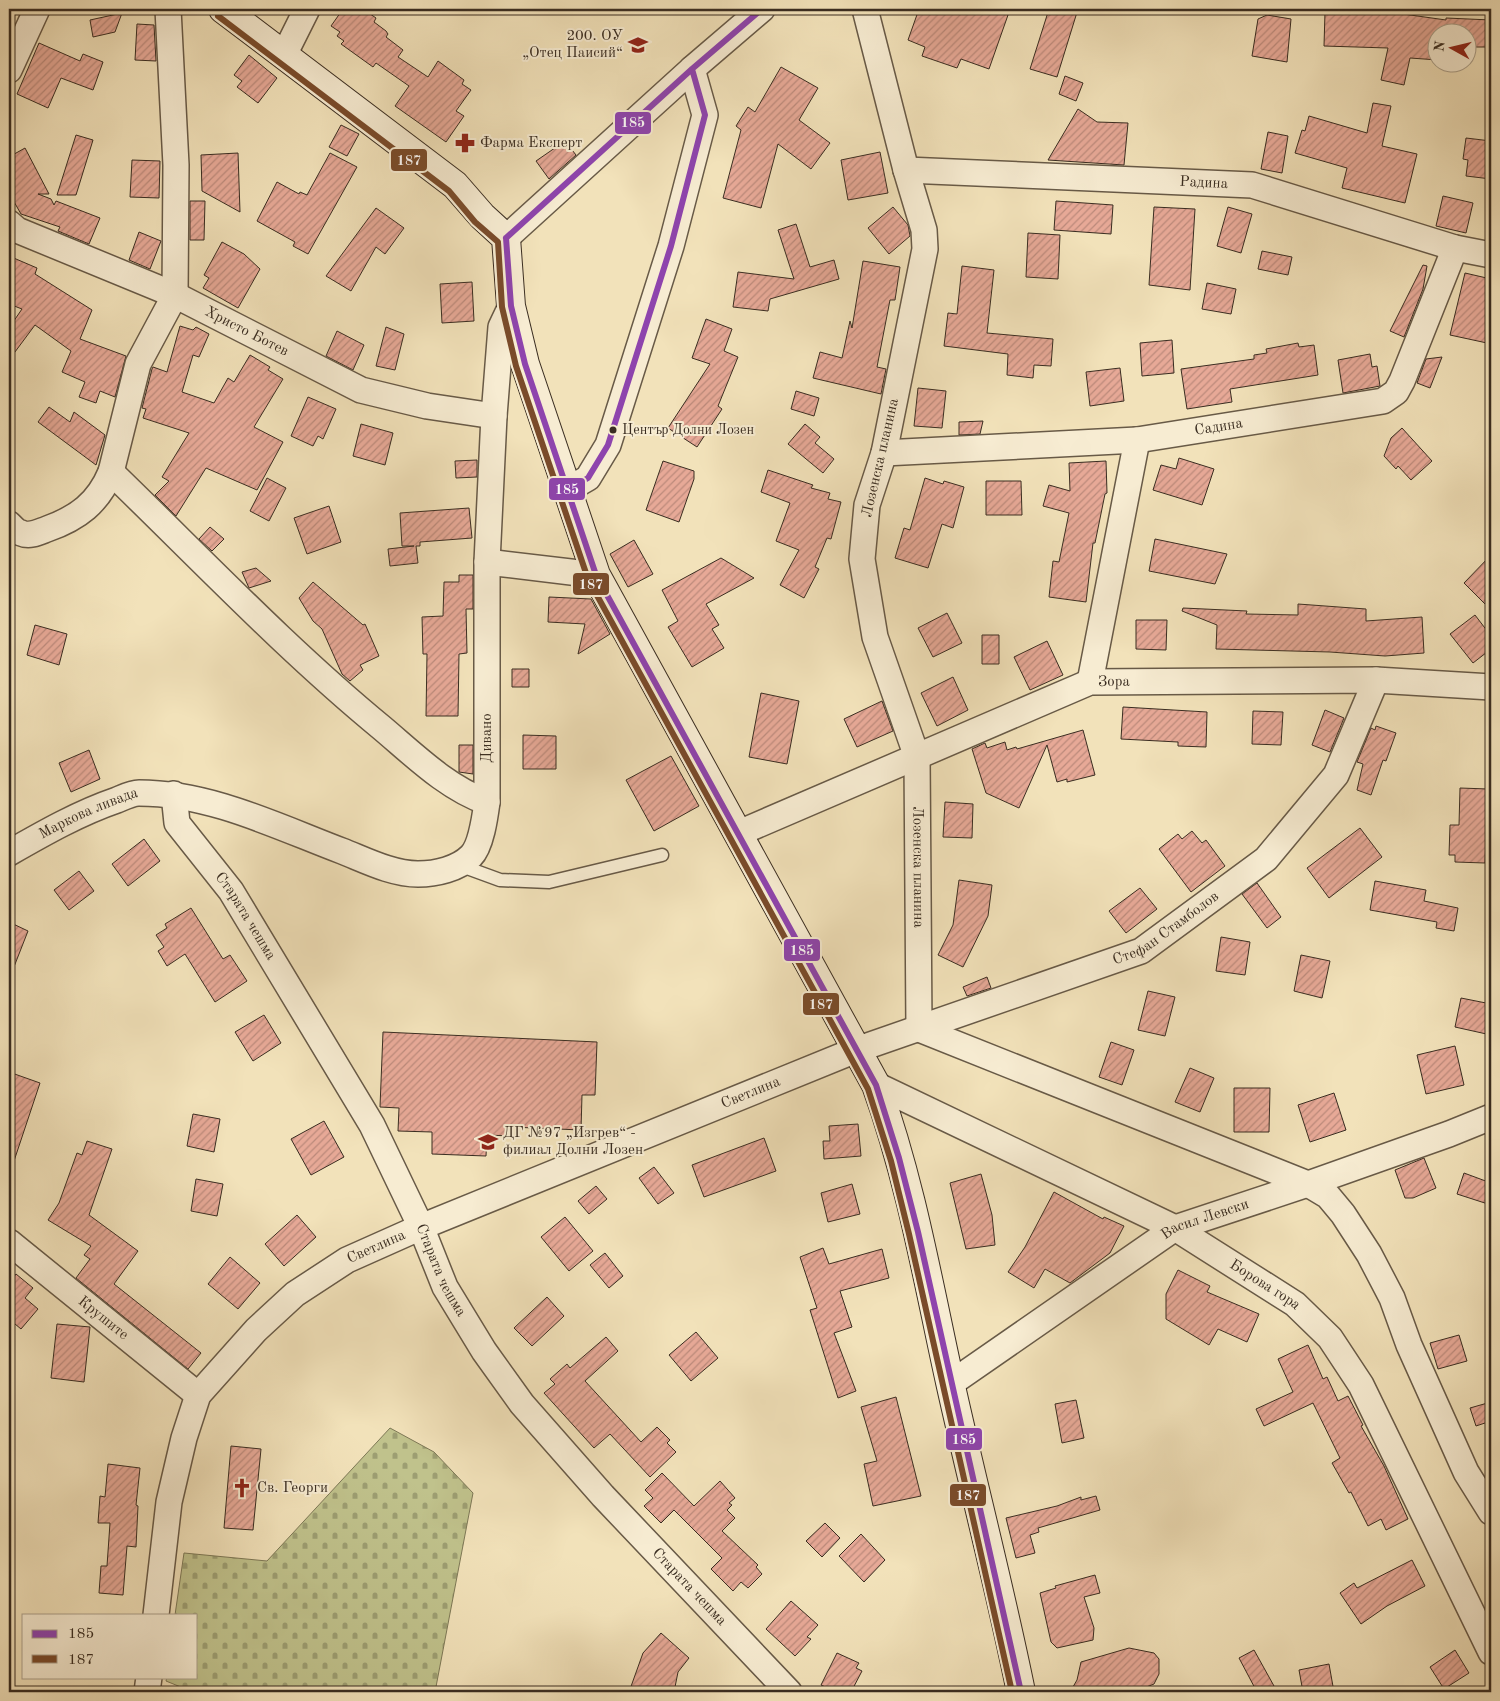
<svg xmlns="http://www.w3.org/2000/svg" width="1500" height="1701" font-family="'Old Standard TT',serif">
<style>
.cemetery{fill:url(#cemetery-stones);stroke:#7d7856}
.building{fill:url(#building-hatch);stroke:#3a2d21}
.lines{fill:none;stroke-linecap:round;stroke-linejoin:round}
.lane-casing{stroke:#685a47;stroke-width:15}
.street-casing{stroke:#685a47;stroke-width:28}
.secondary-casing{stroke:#3a2d21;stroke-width:30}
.lane{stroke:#f7ecd2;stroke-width:12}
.street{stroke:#f7ecd2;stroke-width:25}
.secondary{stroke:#f7ecd2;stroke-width:28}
.bus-1-casing{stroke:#f7ecd2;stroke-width:10}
.bus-2-casing{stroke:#f7ecd2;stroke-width:10}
.bus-1{stroke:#8e44ad;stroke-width:6}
.bus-2{stroke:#7a4b2a;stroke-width:6}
.bus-dot{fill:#3a2d21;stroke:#f7ecd2;stroke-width:2}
.labels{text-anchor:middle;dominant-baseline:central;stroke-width:4;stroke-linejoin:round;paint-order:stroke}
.bus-label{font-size:14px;fill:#3a2d21;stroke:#f7ecd2;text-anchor:start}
.poi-label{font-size:15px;fill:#3a2d21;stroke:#f7ecd2;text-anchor:start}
.street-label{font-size:15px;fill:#3a2d21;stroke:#f7ecd2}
.line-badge{stroke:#f7ecd2;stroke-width:2}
.badge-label{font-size:14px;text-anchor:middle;font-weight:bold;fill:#fff}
</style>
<defs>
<pattern id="cemetery-stones" width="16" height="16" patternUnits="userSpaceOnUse" patternTransform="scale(1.25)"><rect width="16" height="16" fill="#c0c28c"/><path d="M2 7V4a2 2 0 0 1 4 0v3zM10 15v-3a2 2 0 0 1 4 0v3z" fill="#9d9e72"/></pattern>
<pattern id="building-hatch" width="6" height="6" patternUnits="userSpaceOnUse" patternTransform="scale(1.25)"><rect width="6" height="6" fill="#e7a997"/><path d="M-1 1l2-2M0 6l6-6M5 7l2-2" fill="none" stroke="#bc8a7b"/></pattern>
</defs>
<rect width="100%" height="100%" fill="#f2e2ba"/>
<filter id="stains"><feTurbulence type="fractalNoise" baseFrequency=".004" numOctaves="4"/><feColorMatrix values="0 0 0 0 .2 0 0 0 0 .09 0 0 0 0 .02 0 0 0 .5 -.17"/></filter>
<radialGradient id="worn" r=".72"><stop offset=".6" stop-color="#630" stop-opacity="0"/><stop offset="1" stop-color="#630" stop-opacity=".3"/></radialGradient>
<path class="cemetery" d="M390,1428L434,1452L473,1493L435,1692H193L166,1681L167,1677H196V1615H175L184,1553L267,1561Z"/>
<path class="building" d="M343,9H363L376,18L374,22L386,31L388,34L386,37L403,50L398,57L428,77L438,61L464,80L462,84L471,90L456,111L464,116L446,142L395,106L409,86L376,63L373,67L341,44L344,41L337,36L340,32L331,26Z
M919,9H989L1008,15L989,69L961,59L957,68L922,56L925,47L908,40Z
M1049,9H1078L1057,77L1030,69Z
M1325,12L1389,14V12L1446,20V18L1491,20V47H1471L1470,62L1468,61V32H1438V60L1410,58L1404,85L1381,80L1388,48L1324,46Z
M122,13L115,32L93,37L90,20Z
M1267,15L1291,19L1287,62L1252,56L1258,19Z
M137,24L154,25L156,61L135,60Z
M39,43L80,61L83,54L103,62L93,90L61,78L48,108L17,94Z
M249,55L277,78L258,103L237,87L242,81L234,75Z
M781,67L818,88L799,120L830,143L811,169L778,144L761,208L723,198L741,130L736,126L748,107L755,112Z
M1065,76L1083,83L1076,101L1059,94Z
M1373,103L1391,106L1382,146L1417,154L1405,203L1342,188L1347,168L1295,153L1302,130L1305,131L1309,116L1367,133Z
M1078,109L1097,122L1128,123L1124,165L1048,160Z
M341,125L359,134L347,156L329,147Z
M1268,132L1288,136L1282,173L1261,169Z
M76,135L93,140L76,195H57Z
M1466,138L1491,141V179L1466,176L1468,160L1463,159Z
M565,141L576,155L549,179L536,161Z
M25,148L49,194H38L51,199L54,205L56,201L100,218L89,244L58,231L60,227L21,214L9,193V157Z
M880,152L888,193L848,200L841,160Z
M238,153L240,212L202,191L201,155Z
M330,153L357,167L308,254L293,246L295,242L257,221L277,182L299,194L300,192L307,195Z
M132,160L160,161L159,198L130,197Z
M1443,196L1473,203L1466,233L1436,226Z
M190,201H205L204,240H190Z
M1056,201L1113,205L1111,234L1054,230Z
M893,207L908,225L910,236L889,254L868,228Z
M1154,207L1195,209L1190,290L1149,285Z
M1228,207L1252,214L1241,253L1217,246Z
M376,208L404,228L385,254L376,247L351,291L326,276Z
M796,224L810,267L834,260L839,279L770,299L768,311L733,307L738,272L794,279L778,230Z
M139,232L161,241L150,269L129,260Z
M1028,233L1060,235L1058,279L1026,277Z
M222,242L244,254L260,269L238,308L203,288L209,278L204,275Z
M1262,251L1292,257L1288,275L1258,269Z
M9,256L37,268L35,274L92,310L80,339L126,356L115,397L100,391L96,403L79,397L85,382L62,372L71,351L35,325L9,360V328L22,309L9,304Z
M863,261L900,267L895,300H890L877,367L886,369L881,394L813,378L820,352L842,358L850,321L852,328Z
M1423,265L1427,266L1423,289L1404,337L1390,331Z
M962,266L994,270L987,333L1053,339L1051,366L1034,365L1033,378L1007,375L1008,354L944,346L948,313L957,314Z
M1465,273L1491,279V324L1487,343L1450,335Z
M472,282L474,321L442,323L440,284Z
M1207,283L1236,289L1231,314L1202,309Z
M706,319L732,329L724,351L738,357L718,406L722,409L697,447L668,428L710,364L692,358Z
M180,326L193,330L196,327L209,334L199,357L193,355L182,392L214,403L228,378L234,382L250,355L270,367L268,370L283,379L254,427L283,442L257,490L206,468L176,516L155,495L169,481L162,477L189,433L143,418L146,409L142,408L152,369L153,367L167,372Z
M386,327L404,334L395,370L376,366Z
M337,331L364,345L353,370L326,356Z
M1172,340L1174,373L1142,376L1140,343Z
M1298,343L1299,347L1314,345L1318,375L1230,389L1232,402L1187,409L1181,369L1254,359V355L1267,353L1266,349Z
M1370,354L1372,367L1377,366L1380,386L1343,393L1338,360Z
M1442,357L1430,388L1417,383L1426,359Z
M1120,368L1124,401L1090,406L1086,372Z
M918,388L946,391L942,428L914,426Z
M796,391L819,398L814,416L791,409Z
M308,397L336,409L323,439L318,436L313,446L291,436Z
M49,407L70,422L74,412L105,435L96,465L38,422Z
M983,421L980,434L959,435V422Z
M361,424L393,433L385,465L353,456Z
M805,424L820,437L815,443L834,459L823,473L788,444Z
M1402,428L1432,461L1411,480L1398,466L1396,469L1384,456L1391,438Z
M1179,458L1214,469L1202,505L1153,490L1161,465L1176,469Z
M477,460V477L456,478L455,461Z
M663,461L694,471V479L679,522L646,510Z
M1106,461L1107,493L1105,494L1095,543H1093L1086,602L1049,597L1053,561L1059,562L1069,513L1043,506L1049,485L1070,491L1069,463Z
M768,470L813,485L811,488L830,493L828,499L841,502L831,539L827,538L815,567L819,569L804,598L780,585L799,550L776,541L790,503L761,492Z
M267,478L286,488L269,521L250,511Z
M925,478L943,484L944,481L964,487L953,528L942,524L928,568L895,558L904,528L910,530Z
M986,481H1021L1022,515H986Z
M329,506L341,542L307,554L294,518Z
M469,508L472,538L420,542V546H416L418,563L390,566L388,549L414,546H402L400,513Z
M210,527L224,539L212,551L199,539Z
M1155,539L1227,554L1215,584L1149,571Z
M634,540L653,574L628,587L610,554Z
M1491,555V610L1464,583Z
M721,558L754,578L706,604L719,625L712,629L724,648L692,667L668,627L678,621L662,590Z
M256,568L271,581L249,588L242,572Z
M459,575H473V609H466L467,653L459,654L458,716H426L427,654H423L422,617L443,616L444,582H459Z
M313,582L363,625L365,624L379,656L360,665L363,670L350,681L342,674L322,629L313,621L299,598Z
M549,597L591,599L610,634L578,654L585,624L548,622Z
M1298,604L1366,609V621L1422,617L1424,653L1385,656L1330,652L1216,649L1217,625L1182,611L1183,608L1247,611L1246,614L1298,615Z
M947,613L962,643L933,657L918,628Z
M1475,615L1491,636V649L1473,663L1450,634Z
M1136,620H1167L1166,650L1136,649Z
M35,625L67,634L59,665L27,655Z
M982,635H999V664H982Z
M1047,641L1063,675L1030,690L1014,657Z
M512,669H529V687H512Z
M953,677L968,710L937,726L921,693Z
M761,693L799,701L787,764L749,757Z
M882,701L893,731L857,747L844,719Z
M1123,707L1207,712L1206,747L1178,746V742L1121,739Z
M1325,710L1344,718L1330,752L1312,745Z
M1253,711L1283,712L1281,745L1252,744Z
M1376,726L1396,733L1386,761L1383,760L1371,795L1357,790L1363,764L1357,762L1371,728L1375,730Z
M1083,730L1095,775L1067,782V779L1057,782L1047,745L1019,808L986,793L972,749L985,743L987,748L1005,742L1007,750L1016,747L1017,749Z
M523,735L556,736V769H523Z
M459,745H473V774L459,772Z
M89,750L100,779L71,792L59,763Z
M671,756L699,806L654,831L626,780Z
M1460,788L1488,789L1485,863L1455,862V855H1449L1450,825H1459Z
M945,802L973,804L972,838L943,837Z
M1360,828L1382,857L1329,898L1307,868Z
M1192,831L1202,843L1206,840L1225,866L1191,892L1159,849L1178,834L1182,839Z
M144,839L160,861L128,886L112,864Z
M79,871L94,891L69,910L54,890Z
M959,880L992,885L988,916L963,967L938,955L953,925Z
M1375,881L1426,890L1424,901L1458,908L1454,931L1436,928L1437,922L1370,910Z
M1257,883L1281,917L1267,928L1242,894Z
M1140,888L1157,909L1126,933L1109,911Z
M191,908L223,959L230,955L247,981L215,1002L185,954L167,966L158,951L164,947L156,935L167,928L165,924Z
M9,922L28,931L10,977L9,976Z
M1221,937L1250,942L1245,975L1216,971Z
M1301,955L1330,961L1322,998L1294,991Z
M987,977L991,988L967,996L963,987Z
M1148,991L1175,997L1165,1036L1138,1030Z
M1461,998L1491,1004V1035L1455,1027Z
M264,1015L281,1043L253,1061L235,1032Z
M383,1032L597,1042L595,1095H582L581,1130L511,1127V1136L487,1135L486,1156L432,1154V1132L398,1131L399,1108L380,1107Z
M1111,1042L1134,1050L1122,1085L1099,1077Z
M1455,1046L1464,1085L1426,1094L1417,1055Z
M1190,1068L1214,1078L1200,1112L1175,1102Z
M9,1072L40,1083L12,1167H9Z
M1234,1088H1270L1269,1132H1234Z
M1334,1093L1346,1130L1310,1142L1298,1105Z
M193,1114L220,1119L214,1152L187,1146Z
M324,1121L344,1157L311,1175L291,1139Z
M858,1124L861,1156L824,1159L823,1141H830L829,1126Z
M764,1138L776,1171L704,1197L692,1165Z
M87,1141L112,1149L89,1215L138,1251L114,1284L201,1353L188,1369L76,1278L90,1259L84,1255L91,1246L48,1220L59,1203L77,1153L82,1155Z
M1424,1158L1436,1188L1413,1198H1405L1395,1170Z
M654,1167L674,1193L658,1204L639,1178Z
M1464,1173L1491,1183V1205L1457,1194Z
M981,1174L992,1215L995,1245L966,1249L950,1183Z
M196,1179L223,1184L217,1216L191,1211Z
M852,1184L860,1214L828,1222L821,1193Z
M596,1186L607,1199L589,1214L578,1201Z
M1054,1192L1103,1219L1104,1217L1124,1226L1110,1253L1070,1283L1045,1269L1034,1288L1008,1272L1025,1247Z
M297,1215L316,1237L284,1266L265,1244Z
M565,1217L593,1251L569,1271L541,1237Z
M823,1248L829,1264L882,1249L889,1278L840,1291L852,1327L834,1333L856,1391L838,1398L810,1310L817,1308L800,1257Z
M605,1253L623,1276L609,1288L590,1265Z
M230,1257L260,1283L238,1309L208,1284Z
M1178,1270L1210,1286L1207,1292L1259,1314L1247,1342L1218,1329L1209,1345L1166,1319V1294Z
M16,1274L33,1288L25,1298L38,1309L21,1329L9,1319V1283Z
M547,1297L564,1316L532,1346L514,1328Z
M57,1324L90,1327L84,1382L51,1378Z
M696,1332L718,1358L691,1381L669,1355Z
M1459,1335L1467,1361L1438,1369L1430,1343Z
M606,1337L618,1351L585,1381L641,1442L657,1427L670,1440L667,1443L676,1452L650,1477L610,1434L594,1448L544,1393L555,1384L550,1379L567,1364L570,1368Z
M1308,1345L1323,1379L1327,1377L1338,1401L1348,1396L1363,1425L1361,1426L1384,1466L1408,1519L1386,1530L1381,1519L1368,1526L1351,1492L1349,1493L1332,1463L1340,1458L1313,1403L1264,1426L1256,1409L1293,1392L1278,1359Z
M896,1397L921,1496L873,1506L864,1464L877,1461L861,1407Z
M1076,1400L1084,1438L1062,1443L1055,1404Z
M1491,1402V1421L1476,1426L1470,1408Z
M231,1446L261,1449L253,1530L224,1528Z
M108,1464L140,1468L136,1505L138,1506L136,1547L127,1546L123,1595L99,1593L101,1566H107L110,1523H98L100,1496L105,1497Z
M662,1473L694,1506L720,1481L735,1498L729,1503L732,1505L727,1510L735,1518L722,1531L758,1565L756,1567L762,1574L748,1588L741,1582L733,1591L711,1569L722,1558L674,1510L661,1523L644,1506L653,1498L645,1490Z
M1096,1496L1100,1510L1038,1528L1039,1532L1030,1535L1035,1553L1016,1558L1006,1518L1057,1506L1081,1497V1500Z
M825,1523L840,1538L822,1557L806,1541Z
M861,1534L885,1560L864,1582L839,1556Z
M1412,1560L1425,1586L1387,1606L1361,1624L1340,1593L1354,1583L1357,1588Z
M1095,1575L1100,1593L1084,1597L1094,1628L1093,1640L1057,1648L1051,1642L1040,1593L1056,1588L1055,1586Z
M791,1601L818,1625L807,1637L811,1639L795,1656L766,1629Z
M661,1633L689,1658L678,1672L674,1692H629L643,1653Z
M1129,1648L1154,1653L1159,1659V1674L1154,1684L1134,1692H1070L1077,1680L1081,1662Z
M1254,1650L1274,1686L1261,1692H1257L1239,1658Z
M1455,1650L1469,1673L1444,1689L1430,1667Z
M837,1653L859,1663L856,1668L862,1671L851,1692H836L821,1685Z
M1329,1664L1334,1692H1303L1299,1670Z"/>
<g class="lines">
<defs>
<path id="lane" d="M459,865L500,880L549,882L662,855"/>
<g id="street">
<path id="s1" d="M865,9L906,170L924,230L925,249L884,453L867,505L862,559L875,637L917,757L919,1029L1308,1184L1328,1196L1343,1214L1369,1254L1392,1298L1409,1345L1466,1472L1491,1512"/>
<path d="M284,55L307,9"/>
<path d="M9,70L37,9"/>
<path id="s2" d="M906,170L1252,185L1455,248L1491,255"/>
<path id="s3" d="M9,223L17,230L175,295L361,390L427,406L494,416"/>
<path d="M506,238L692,69L762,9"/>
<path id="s4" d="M884,453L1137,440L1383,401L1396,392L1402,381L1455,248"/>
<path d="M111,472C200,558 286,649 382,728C414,755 447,788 487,802"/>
<path d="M569,489L588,478L608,445L671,246L705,115L692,69"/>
<path d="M9,524C12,527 17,532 21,533C30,537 39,532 47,529C78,518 98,503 111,472L138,364L175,295L176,165L168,9"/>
<path d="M487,562L596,575"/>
<path d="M1090,682L1137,440"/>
<path id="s5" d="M174,794L177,823L231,891L372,1125L421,1227L445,1287L484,1351L522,1404L603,1496L789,1692"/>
<path id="s6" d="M739,833L1090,682L1376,680L1491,687"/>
<path id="s7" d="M9,853C44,833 79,813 117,800C124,797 132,793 139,793C210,793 276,826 342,851C365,860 392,874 418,874C436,874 458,869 471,856C481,846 485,817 487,802V562L494,416L501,327L511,306"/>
<path id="s8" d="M876,1085L1175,1228L1295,1304L1330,1338L1361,1385L1491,1652"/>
<path id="s9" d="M9,1242L198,1395"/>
<path id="s10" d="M950,1384L1175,1228L1308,1184L1449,1134L1491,1117"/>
<path id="s11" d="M156,1615L169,1502L184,1438L198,1395L256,1330L295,1294L347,1260L421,1227L856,1050L1141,951L1266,859L1336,775L1376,680"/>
<path d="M147,1692L149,1677"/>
</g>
<path id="secondary" d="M223,9L455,185L482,216L506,238L511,306L525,364L596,575L876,1085C911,1182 928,1282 950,1382C973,1486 1000,1588 1021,1692"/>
</defs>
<use href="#lane" class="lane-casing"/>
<use href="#street" class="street-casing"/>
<use href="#secondary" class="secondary-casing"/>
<use href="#lane" class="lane"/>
<use href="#street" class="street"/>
<use href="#secondary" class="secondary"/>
<defs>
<path id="bus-1" d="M506,238L511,306L525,364L596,575L876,1085L899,1158L918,1232L1021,1692
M506,238L692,69L762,9
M569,489L588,478L608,445L671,246L705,115L692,69"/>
<path id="bus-2" d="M218,16L449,191L475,222L498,242L502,307L516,366L588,579L868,1089L891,1161L909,1234L1012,1692"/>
</defs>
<use href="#bus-1" class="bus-1-casing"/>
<use href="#bus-2" class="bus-2-casing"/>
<use href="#bus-1" class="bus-1"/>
<use href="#bus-2" class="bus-2"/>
</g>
<defs>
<symbol id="school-bare" viewBox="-9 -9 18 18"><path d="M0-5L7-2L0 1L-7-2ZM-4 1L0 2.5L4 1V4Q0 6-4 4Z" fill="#8f2418" stroke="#f7ecd2" stroke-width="2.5" paint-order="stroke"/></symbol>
<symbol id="pharmacy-bare" viewBox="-9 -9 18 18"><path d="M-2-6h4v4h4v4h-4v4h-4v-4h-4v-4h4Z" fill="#8f2418" stroke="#f7ecd2" stroke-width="2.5" paint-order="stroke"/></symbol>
<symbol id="church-bare" viewBox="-9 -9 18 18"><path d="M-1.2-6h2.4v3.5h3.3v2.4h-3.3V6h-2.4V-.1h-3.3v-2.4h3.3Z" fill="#8f2418" stroke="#f7ecd2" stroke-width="2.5" paint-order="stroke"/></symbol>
</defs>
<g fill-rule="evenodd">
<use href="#school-bare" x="624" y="31" width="28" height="28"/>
<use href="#pharmacy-bare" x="451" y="129" width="28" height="28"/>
<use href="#school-bare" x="474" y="1128" width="28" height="28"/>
<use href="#church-bare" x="228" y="1474" width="28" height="28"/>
</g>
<circle class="bus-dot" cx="613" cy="430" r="4.5"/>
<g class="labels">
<g class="bus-label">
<text x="622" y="430">Център Долни Лозен</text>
</g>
<g class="poi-label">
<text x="623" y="36" text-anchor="end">200. ОУ<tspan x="623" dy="17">„Отец Паисий“</tspan></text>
<text x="480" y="143">Фарма Експерт</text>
<text x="503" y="1133">ДГ №97 „Изгрев“ -<tspan x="503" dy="17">филиал Долни Лозен</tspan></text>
<text x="257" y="1488">Св. Георги</text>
</g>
<g class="street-label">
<text stroke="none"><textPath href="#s2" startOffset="298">Радина</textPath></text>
<text stroke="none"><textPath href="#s3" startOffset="262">Христо Ботев</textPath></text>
<text stroke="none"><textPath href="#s4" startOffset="336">Садина</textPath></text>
<text transform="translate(881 458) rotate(-77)">Лозенска планина</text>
<text stroke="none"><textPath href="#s6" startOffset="406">Зора</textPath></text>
<text transform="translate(487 738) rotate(-90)">Дивано</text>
<text stroke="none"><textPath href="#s7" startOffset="89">Маркова ливада</textPath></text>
<text stroke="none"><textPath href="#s1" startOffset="881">Лозенска планина</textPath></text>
<text stroke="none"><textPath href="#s5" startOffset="145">Старата чешма</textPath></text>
<text stroke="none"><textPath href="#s11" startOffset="1312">Стефан Стамболов</textPath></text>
<text stroke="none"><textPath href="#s11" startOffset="864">Светлина</textPath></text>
<text stroke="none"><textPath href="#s10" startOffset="305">Васил Левски</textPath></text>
<text stroke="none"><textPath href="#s11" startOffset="459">Светлина</textPath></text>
<text stroke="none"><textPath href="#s5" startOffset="550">Старата чешма</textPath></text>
<text stroke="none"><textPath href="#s8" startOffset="438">Борова гора</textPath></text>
<text stroke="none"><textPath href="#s9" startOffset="121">Крушите</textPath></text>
<text stroke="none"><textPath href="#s5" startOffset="955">Старата чешма</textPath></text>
</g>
</g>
<g class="line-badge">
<rect x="614" y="111" width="38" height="24" rx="5" fill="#8e44ad"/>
<rect x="390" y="148" width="38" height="24" rx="5" fill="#7a4b2a"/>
<rect x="548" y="477" width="38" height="24" rx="5" fill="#8e44ad"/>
<rect x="572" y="572" width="38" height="24" rx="5" fill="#7a4b2a"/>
<rect x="783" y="938" width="38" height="24" rx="5" fill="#8e44ad"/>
<rect x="802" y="992" width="38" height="24" rx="5" fill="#7a4b2a"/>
<rect x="945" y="1427" width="38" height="24" rx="5" fill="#8e44ad"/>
<rect x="949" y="1483" width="38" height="24" rx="5" fill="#7a4b2a"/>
</g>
<g class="badge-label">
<text x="633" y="127">185</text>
<text x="409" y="165">187</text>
<text x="567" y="494">185</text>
<text x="591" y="589">187</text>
<text x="802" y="955">185</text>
<text x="821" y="1009">187</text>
<text x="964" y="1444">185</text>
<text x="968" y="1500">187</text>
</g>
<rect width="1500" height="1701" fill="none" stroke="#f2e2ba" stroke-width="30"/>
<rect x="10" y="10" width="1480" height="1681" fill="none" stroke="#3a2d21" stroke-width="2.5"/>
<rect x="15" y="15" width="1470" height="1671" fill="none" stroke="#3a2d21"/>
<rect x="22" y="1614" width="175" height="65" fill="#f7ecd2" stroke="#aba08b"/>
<rect x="32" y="1630" width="25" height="8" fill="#8e44ad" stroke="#aba08b"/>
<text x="68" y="1638" font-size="15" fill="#3a2d21">185</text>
<rect x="32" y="1655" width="25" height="8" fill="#7a4b2a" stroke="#aba08b"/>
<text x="68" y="1664" font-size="15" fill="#3a2d21">187</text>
<g transform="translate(1452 48) rotate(278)"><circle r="24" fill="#f7ecd2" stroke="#aba08b"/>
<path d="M0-4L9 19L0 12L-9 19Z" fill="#8f2418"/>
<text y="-8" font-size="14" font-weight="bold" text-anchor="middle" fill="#3a2d21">N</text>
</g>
<rect width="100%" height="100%" filter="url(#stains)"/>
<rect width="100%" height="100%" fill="url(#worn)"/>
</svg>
